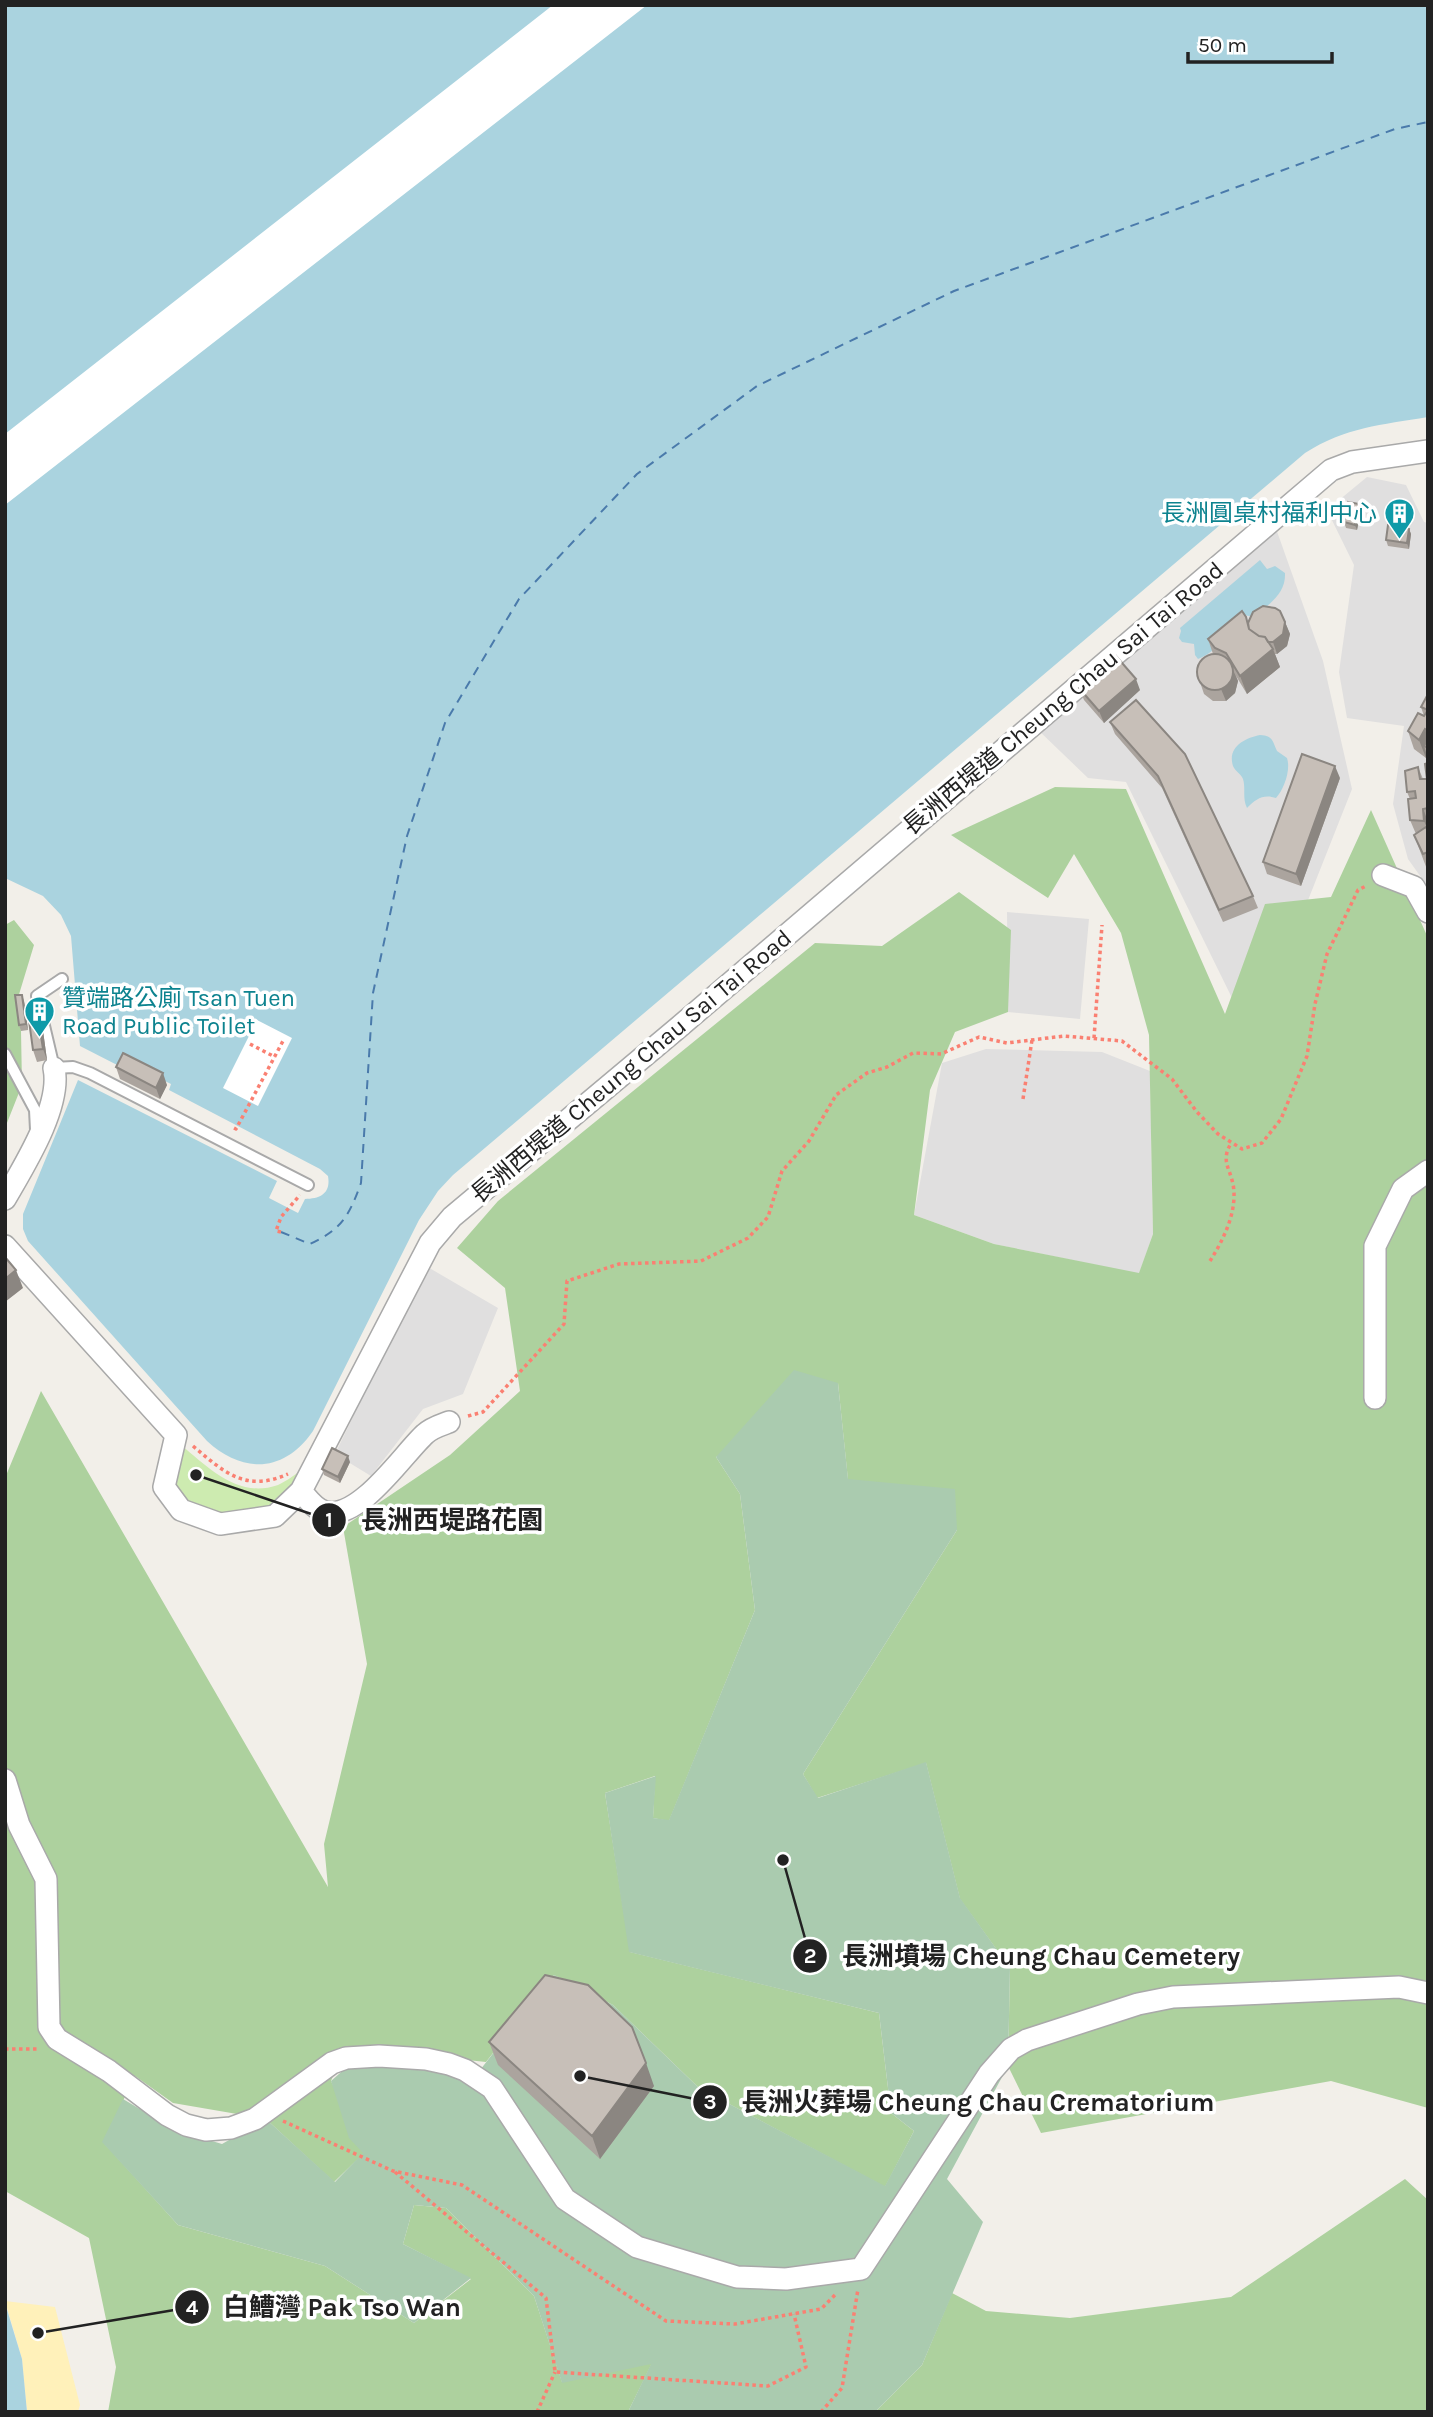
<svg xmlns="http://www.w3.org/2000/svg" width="1433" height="2417" font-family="Karla,'Noto Sans TC',sans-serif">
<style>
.residential{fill:#e0dfdf}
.grass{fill:#cdebb0}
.forest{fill:#add19e}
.sand{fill:#fff1ba}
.cemetery{fill:#aacbaf}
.water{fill:#aad3df}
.pier{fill:#fff}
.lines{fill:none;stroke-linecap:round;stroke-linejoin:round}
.ferry{stroke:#4a7aab;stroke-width:2;stroke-dasharray:9 7;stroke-linecap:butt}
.lane-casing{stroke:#a9a9a9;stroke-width:14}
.street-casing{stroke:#a9a9a9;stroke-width:24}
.path{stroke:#fa8072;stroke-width:3.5;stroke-dasharray:3.5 3.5;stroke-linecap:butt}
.lane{stroke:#fff;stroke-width:10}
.street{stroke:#fff;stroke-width:21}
.wall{fill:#aba49e}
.shaded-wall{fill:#8b8681}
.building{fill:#c7bfb8;stroke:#8b8681;stroke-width:2}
.labels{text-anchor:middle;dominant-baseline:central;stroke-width:7;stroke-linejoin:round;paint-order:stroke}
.culture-label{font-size:24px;fill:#0d838f;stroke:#fff;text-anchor:end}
.street-label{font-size:24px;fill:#222;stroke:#fff}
.leader{fill:none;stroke:#222;stroke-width:2.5}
.callout-dot{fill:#222;stroke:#fff;stroke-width:2.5}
.mark-label{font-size:21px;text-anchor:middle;font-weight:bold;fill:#fff}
.callout-label{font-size:26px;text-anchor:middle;font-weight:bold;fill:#222;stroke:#fff;stroke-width:7;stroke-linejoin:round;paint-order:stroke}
</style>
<rect width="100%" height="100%" fill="#f2efe9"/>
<path class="residential" d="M1367,477L1406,485L1424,522L1428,523V887L1408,859L1393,804L1404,726L1347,718L1339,672L1354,565L1327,510Z
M1274,523L1323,661L1352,789L1257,1029L1233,1000L1126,782L1088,778L1035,727Z
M1007,912L1089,919L1080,1019L1008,1012Z
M986,1049L1102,1052L1150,1071L1153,1234L1139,1274L994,1244L914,1215L942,1063Z
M426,1266L498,1308L463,1394L423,1409L371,1476L335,1454Z"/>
<path class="grass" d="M181,1445C209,1468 238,1499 278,1485C287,1481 297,1473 306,1467L280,1503L257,1512L218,1516L186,1506L172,1484Z"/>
<path class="forest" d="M1055,787L1126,789L1225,1014L1265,904L1331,897L1371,810L1428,938V2108L1331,2081L1041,2133L1008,2066L1010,1968L960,1899L926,1763L817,1798L803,1774L957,1530L848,1480L838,1383L716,1457L740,1494L755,1610L669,1821L653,1818L655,1776L605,1793L630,1952L879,2013L891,2113L914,2131L885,2187L699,2088L613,2005L554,1975L486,2062L345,2047L331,2081L364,2153L334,2182L266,2119L173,2103L135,2076L103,2142L178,2225L325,2266L414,2323L471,2279L403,2244L414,2205L446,2208L534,2296L562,2382L652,2363L628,2412H108L116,2367L89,2238L5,2191V1478L41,1391L328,1887L324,1844L367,1664L343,1527L450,1455L520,1391L505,1288L457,1248L498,1201L815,943L882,946L959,892L1011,930L1008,1012L955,1032L930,1090L914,1215L994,1244L1139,1273L1153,1234L1149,1035L1121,933L1074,854L1048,898L951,835Z
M14,920L34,945L17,1001L21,1031L22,1085L5,1128V925Z
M1405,2179L1428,2200V2412H875L922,2365L952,2293L986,2311L1070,2318L1231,2297Z"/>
<path class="sand" d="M5,2301L55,2307L80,2405L78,2412H27L22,2359Z"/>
<path class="cemetery" d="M794,1370L838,1383L848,1479L955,1489L957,1530L803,1774L818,1798L926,1762L960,1898L1010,1968L1008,2066L947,2179L983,2222L922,2365L875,2412H628L651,2364L562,2383L534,2296L446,2208L414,2205L403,2244L471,2278L414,2323L325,2266L178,2225L102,2142L123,2099L175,2130L222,2144L266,2119L335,2182L363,2153L349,2138L331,2081L348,2066L419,2065L470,2083L554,1975L613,2005L699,2088L885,2186L914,2131L891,2113L879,2013L629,1952L605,1793L656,1776L653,1818L669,1820L755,1610L740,1494L716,1457Z"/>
<path class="water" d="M5,5H1428V417C1381,425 1346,427 1305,453L453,1175L438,1191L419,1220L313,1431C284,1473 243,1474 207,1441L28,1241L23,1229V1214L78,1080L277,1181L269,1198L298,1213L305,1199C321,1199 331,1193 328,1176L320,1169L169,1090L171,1084L126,1062L123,1068L80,1046L71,936L61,915L43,896L5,878Z
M1260,560L1267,569L1275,566L1285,573C1286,594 1269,604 1254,617L1244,615C1232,630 1217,652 1198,659L1195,655L1194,644L1182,642L1179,638L1181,631L1180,628Z
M1260,735C1273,736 1272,740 1277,751L1287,758C1291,770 1284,789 1276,798C1263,794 1256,799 1247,808C1242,798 1246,789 1243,779C1241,774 1235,771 1233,766C1227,747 1245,738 1260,735Z
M5,2303L22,2359L27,2412H5Z"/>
<path class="pier" d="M553,5H647L5,505V434Z
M257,1020L292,1038L258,1106L223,1088Z"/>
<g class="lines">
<path class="ferry" d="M281,1232L310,1244C342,1229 349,1216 361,1183L373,993L407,836L445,723L519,599L637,474L757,386L954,291L1395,129L1428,122"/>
<defs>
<path id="lane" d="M62,979L37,996L54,1068L73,1067L90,1073L308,1185
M5,1054L35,1110L36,1130"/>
<path id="street" d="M1383,875L1414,887L1428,912
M5,1199C24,1166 62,1106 54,1068
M5,1246L176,1435L164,1487L181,1510L220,1524L275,1516L301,1491L430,1243L452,1217L679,1027L1331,470L1352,462L1428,451
M1375,1398V1246L1403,1189L1428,1171
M301,1491C308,1499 315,1510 326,1512C360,1520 404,1453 425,1434C431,1428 441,1425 449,1422
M5,1780L19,1825L46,1879L49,2027L57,2039L109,2071L167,2115L186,2125L206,2130L231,2128L255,2119L332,2063L346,2058L379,2056L426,2059L449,2064L465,2070L492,2088L565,2199L637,2247L737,2277L786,2279L861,2269L989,2074L1011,2049L1027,2040L1138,2004L1173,1997L1399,1987L1428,1993"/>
</defs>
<use href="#lane" class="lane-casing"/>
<use href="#street" class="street-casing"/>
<path class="path" d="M1094,1038L1102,925
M250,1044L275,1057
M1023,1099L1032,1040
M234,1128L236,1129L283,1041
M281,1232L276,1231L281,1217L300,1195
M1210,1261C1224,1239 1238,1210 1233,1184C1229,1166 1221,1161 1231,1143
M468,1416L483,1412L564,1324L567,1281L619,1264L701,1261L748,1238L768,1217L782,1171L809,1141L836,1095L867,1073L887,1067L913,1053L941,1054L979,1037L1007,1043L1064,1036L1122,1041L1172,1079L1197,1112L1218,1134L1242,1149L1262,1143L1281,1119L1307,1056L1315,1004L1327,954L1358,890L1366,886
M193,1446C224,1472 245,1493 288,1474
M5,2049H40
M283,2121L393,2171L462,2185L666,2321L735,2324L821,2309L837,2293
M395,2172L546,2298L555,2372L768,2386L806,2367L794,2314
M537,2412L555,2372
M821,2412L842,2388L858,2289"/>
<use href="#lane" class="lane"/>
<use href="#street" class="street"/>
</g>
<path class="wall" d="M1359,504L1361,510L1357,530L1346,528L1344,522Z
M1409,529L1411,534L1409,549L1388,546L1386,540Z
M1285,622L1290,634L1287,646L1277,654H1275L1280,667L1247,694L1236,676L1238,681L1235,693L1226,701H1213L1204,694L1200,682L1213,654L1208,639L1248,623Z
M1079,688L1140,690L1104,723L1084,700Z
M1428,694V756L1427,755L1426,758L1414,749L1408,731L1424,716L1421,707Z
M1110,722L1185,754L1253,896L1258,908L1223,922L1162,788L1115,734Z
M1428,763V872L1414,835L1416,834L1410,820V799L1407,792L1418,767L1423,779H1427Z
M1340,778L1301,886L1267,874L1263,862Z
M24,1001L28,1030L21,1031L19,1025Z
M36,1004L41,1016L47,1060L37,1062L33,1050Z
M116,1067L167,1085L160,1099L120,1079Z
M350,1462L340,1483L324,1475L322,1469Z
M489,2042L654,2086L600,2159L498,2065Z"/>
<path class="shaded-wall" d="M1359,504L1361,510L1357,530L1355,525Z
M1409,529L1411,534L1409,549L1407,543Z
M1285,622L1290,634L1287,646L1277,654L1273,642Z
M1273,649L1280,667L1247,694L1240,676Z
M1233,670L1238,681L1235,693L1226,701L1221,689Z
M1136,679L1140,690L1104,723L1099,711Z
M1425,729L1428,737V748L1424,746L1427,755L1426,758L1419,740Z
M1335,766L1340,778L1301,886L1296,874Z
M1423,809L1428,821V830L1424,821Z
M22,995L24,1001L28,1030L26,1024Z
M36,1004L41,1016L47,1060L43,1049Z
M163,1073L167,1085L160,1099L156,1088Z
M16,1270L23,1288L5,1302V1279Z
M348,1456L350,1462L340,1483L338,1477Z
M646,2063L654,2086L600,2159L592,2136Z"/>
<path class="building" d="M1348,502L1359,504L1355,525L1344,522Z
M1388,525L1409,529L1407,543L1386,540Z
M1263,606L1275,608L1280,611L1285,622L1283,634L1273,642H1268L1265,637L1259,636L1249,629L1248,623L1253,612Z
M1242,611L1246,617L1249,629L1259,636L1265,637L1273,649L1240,676L1226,653L1215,648L1208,639Z
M1197 672a18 18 0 1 1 36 0a18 18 0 1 1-36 0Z
M1116,656L1136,679L1099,711L1079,688Z
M1428,694V731L1425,729L1419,740L1408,731L1418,713L1424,716L1428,710L1421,707Z
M1136,700L1185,754L1253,896L1219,910L1158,776L1110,722Z
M1428,739V748L1424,746Z
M1302,754L1335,766L1296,874L1263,862Z
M1428,763V808L1423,809L1424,821L1410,820L1408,799L1416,798L1415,791L1407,792L1405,771L1418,767L1420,779H1427L1425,764Z
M1426,827L1428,832V852L1423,854L1414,835Z
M15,995H22L26,1024L19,1025Z
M36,1004L43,1049L33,1050L27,1006Z
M123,1053L163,1073L156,1088L116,1067Z
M5,1257L16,1270L5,1279Z
M332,1448L348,1456L338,1477L322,1469Z
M545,1975L588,1985L632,2027L646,2063L592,2136L489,2042Z"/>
<defs>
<symbol id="building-pin" viewBox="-11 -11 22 30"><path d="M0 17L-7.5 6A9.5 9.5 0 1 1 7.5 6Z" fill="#0f9aa8" stroke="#fff"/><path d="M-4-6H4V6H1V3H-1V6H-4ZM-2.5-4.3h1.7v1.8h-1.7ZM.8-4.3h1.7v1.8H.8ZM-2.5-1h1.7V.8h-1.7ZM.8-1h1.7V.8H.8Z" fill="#fff"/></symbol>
</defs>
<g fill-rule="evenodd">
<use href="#building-pin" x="1382" y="496" width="35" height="47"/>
<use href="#building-pin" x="22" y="994" width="35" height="47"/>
</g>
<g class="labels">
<g class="culture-label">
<text x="1377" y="513">長洲圓桌村福利中心</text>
<text x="62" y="998" text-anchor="start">贊端路公廁 Tsan Tuen<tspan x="62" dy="28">Road Public Toilet</tspan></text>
</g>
<g class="street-label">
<text transform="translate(1063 698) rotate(-40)">長洲西堤道 Cheung Chau Sai Tai Road</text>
<text transform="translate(631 1066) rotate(-40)">長洲西堤道 Cheung Chau Sai Tai Road</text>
</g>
</g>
<path class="leader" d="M196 1475L329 1520M783 1860L810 1956M580 2076L710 2102M38 2333L192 2307"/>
<g class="callout-dot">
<circle cx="196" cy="1475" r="7"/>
<circle cx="783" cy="1860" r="7"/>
<circle cx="580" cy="2076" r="7"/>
<circle cx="38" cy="2333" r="7"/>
<circle cx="329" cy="1520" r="18"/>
<circle cx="810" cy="1956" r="18"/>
<circle cx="710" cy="2102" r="18"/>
<circle cx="192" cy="2307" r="18"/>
</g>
<g class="mark-label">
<text x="329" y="1527">1</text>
<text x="810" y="1963">2</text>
<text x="710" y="2109">3</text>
<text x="192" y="2315">4</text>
</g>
<g class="callout-label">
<text x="452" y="1529">長洲西堤路花園</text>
<text x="1041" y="1965">長洲墳場 Cheung Chau Cemetery</text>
<text x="978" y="2111">長洲火葬場 Cheung Chau Crematorium</text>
<text x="342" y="2316">白鰽灣 Pak Tso Wan</text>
</g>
<rect width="1433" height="2417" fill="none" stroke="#222222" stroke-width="14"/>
<path d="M1188 52v10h144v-10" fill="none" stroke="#222222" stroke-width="3.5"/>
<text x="1198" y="52" font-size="21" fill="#222222" stroke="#ffffff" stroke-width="5" paint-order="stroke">50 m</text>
</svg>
